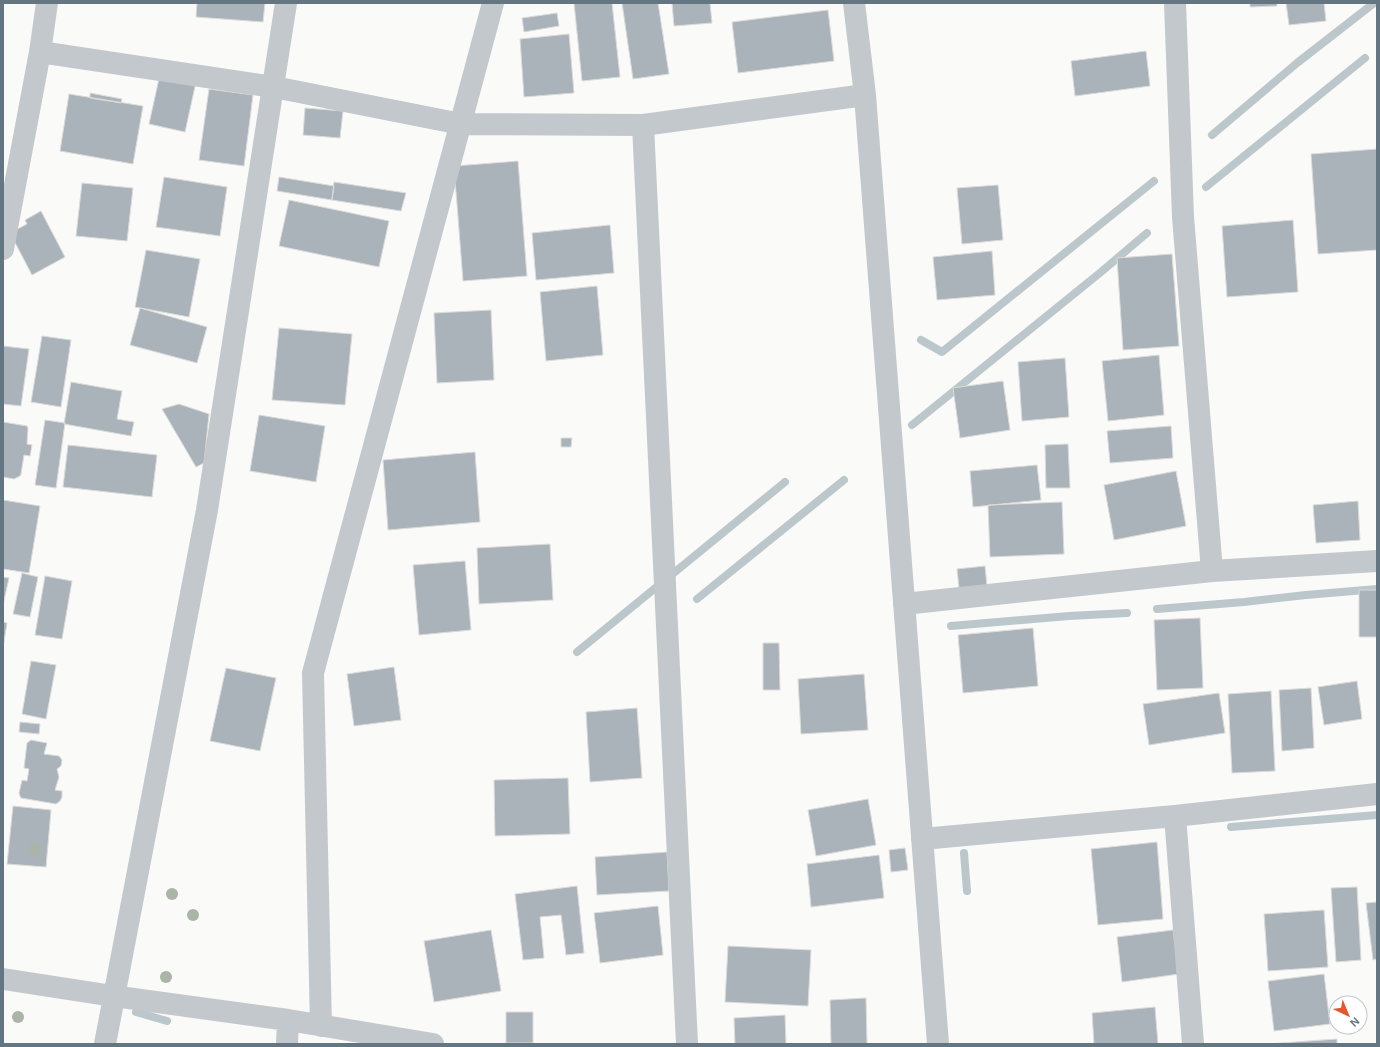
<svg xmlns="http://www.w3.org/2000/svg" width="1380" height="1047" font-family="Helvetica,sans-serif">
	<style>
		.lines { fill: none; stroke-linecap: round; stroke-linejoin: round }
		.stream { stroke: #bbc7cb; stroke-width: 8 }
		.building { fill: #aab3b9; stroke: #dcdcda }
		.minor { stroke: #c3c8cc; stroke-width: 22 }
		.tree { fill: #aab4a7 }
	</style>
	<rect width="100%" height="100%" fill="#fafaf8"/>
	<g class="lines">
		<path class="stream" d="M 1212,135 L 1297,63 L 1374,3
			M 1206,187 L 1365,58
			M 921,340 L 942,352 L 1154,181
			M 912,425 L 1101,272 L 1147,233
			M 697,599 L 844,480
			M 1157,609 L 1244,602 L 1306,595 L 1377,589
			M 951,626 L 1069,616 L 1127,613
			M 577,652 L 785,482
			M 1231,827 L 1377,815
			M 964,853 L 967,891
			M 136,1012 L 167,1021"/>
	</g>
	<path class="building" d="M 197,3 L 265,3 L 263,22 L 196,17 Z
		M 574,3 L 612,3 L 620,77 L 582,81 Z
		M 622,3 L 658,3 L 669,74 L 633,79 Z
		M 672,3 L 710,3 L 712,23 L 674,26 Z
		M 1250,3 L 1277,3 L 1277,6 L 1250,7 Z
		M 1286,3 L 1324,3 L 1326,21 L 1289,25 Z
		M 828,10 L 834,61 L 738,73 L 732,22 Z
		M 557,13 L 559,26 L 524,32 L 522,18 Z
		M 569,34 L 574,93 L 524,97 L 520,39 Z
		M 1146,51 L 1150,86 L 1075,96 L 1071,61 Z
		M 160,74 L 196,82 L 185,132 L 149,124 Z
		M 209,89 L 253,95 L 244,166 L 199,160 Z
		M 90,93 L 122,99 L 121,103 L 90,98 Z
		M 69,94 L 143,106 L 133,164 L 60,151 Z
		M 305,108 L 343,111 L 340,138 L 303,135 Z
		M 1377,149 L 1377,250 L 1318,254 L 1311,154 Z
		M 518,161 L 527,276 L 463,281 L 454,166 Z
		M 164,177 L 227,187 L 220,236 L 156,227 Z
		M 279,177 L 334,186 L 332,200 L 277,191 Z
		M 334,182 L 406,193 L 401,211 L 332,200 Z
		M 82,183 L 133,188 L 127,241 L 76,236 Z
		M 998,185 L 1003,240 L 962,244 L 957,188 Z
		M 289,200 L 389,221 L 379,267 L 279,246 Z
		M 41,211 L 65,257 L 32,275 L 10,233 L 27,224 L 25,220 Z
		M 1293,220 L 1298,292 L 1227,297 L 1222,226 Z
		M 610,225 L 614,273 L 536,280 L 532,233 Z
		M 146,250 L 200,259 L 189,317 L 135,307 Z
		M 992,251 L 995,295 L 937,300 L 933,257 Z
		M 1172,254 L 1179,346 L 1123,350 L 1117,258 Z
		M 597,286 L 603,355 L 546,361 L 540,292 Z
		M 140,308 L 207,327 L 197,363 L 130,345 Z
		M 491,310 L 494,380 L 437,383 L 434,313 Z
		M 279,328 L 352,334 L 345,405 L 272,400 Z
		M 42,336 L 71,340 L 61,407 L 31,402 Z
		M 3,346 L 29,349 L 21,406 L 3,404 Z
		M 1159,355 L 1164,415 L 1108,421 L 1102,361 Z
		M 1065,358 L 1069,417 L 1022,421 L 1018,362 Z
		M 1003,381 L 1010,430 L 960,438 L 953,388 Z
		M 71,382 L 122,391 L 117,419 L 134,422 L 131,436 L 64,424 Z
		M 179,404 L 209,414 L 204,463 L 196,467 L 162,409 Z
		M 259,415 L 325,426 L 316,482 L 250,471 Z
		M 45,420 L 65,423 L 56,488 L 35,485 Z
		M 3,422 L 27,426 L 28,428 L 27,444 L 32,445 L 30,456 L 24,455 L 21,474 L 20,476 L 14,479 L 3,477 Z
		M 1171,426 L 1173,458 L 1110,463 L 1107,431 Z
		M 561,438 L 572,438 L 571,447 L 561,447 Z
		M 1068,444 L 1070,488 L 1046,488 L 1045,445 Z
		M 68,445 L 157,455 L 152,497 L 63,487 Z
		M 475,452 L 480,522 L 388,530 L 383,460 Z
		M 1037,465 L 1041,500 L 973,507 L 970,471 Z
		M 1176,471 L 1186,526 L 1114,540 L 1104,485 Z
		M 3,500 L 40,506 L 29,573 L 3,569 Z
		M 1358,501 L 1360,540 L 1316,543 L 1313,505 Z
		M 1062,502 L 1064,554 L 990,557 L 988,505 Z
		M 550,544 L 553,600 L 479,604 L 477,548 Z
		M 465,561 L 471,630 L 419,635 L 413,565 Z
		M 985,566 L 987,586 L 959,588 L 957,569 Z
		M 22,573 L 38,577 L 30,617 L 13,614 Z
		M 45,576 L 72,581 L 62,639 L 35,635 Z
		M 3,577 L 9,578 L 3,605 Z
		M 1359,590 L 1377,590 L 1377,637 L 1359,637 Z
		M 1200,618 L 1203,688 L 1157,690 L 1154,620 Z
		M 3,622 L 7,623 L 3,648 Z
		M 1033,628 L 1038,686 L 963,693 L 958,635 Z
		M 763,643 L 779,643 L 780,690 L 763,690 Z
		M 31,661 L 56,665 L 46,719 L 22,714 Z
		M 394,667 L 401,720 L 354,726 L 347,674 Z
		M 226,668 L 276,678 L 260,751 L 210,741 Z
		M 864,674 L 868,730 L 801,734 L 798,679 Z
		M 1357,681 L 1362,719 L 1324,725 L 1318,687 Z
		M 1311,688 L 1314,748 L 1282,751 L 1279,690 Z
		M 1271,691 L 1275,771 L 1232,773 L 1228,694 Z
		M 1219,693 L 1225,733 L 1149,745 L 1143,704 Z
		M 637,708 L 642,778 L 590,782 L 586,712 Z
		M 20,722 L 40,724 L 39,734 L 19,732 Z
		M 31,740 L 47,743 L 44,754 L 59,756 L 62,760 L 61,766 L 57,769 L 59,777 L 55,790 L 62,791 L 62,797 L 60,801 L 56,804 L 21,798 L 20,796 L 19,793 L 22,780 L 27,781 L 29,769 L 24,768 L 27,743 Z
		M 568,778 L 570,834 L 495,836 L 494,780 Z
		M 868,799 L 876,845 L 816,856 L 808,810 Z
		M 13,806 L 51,810 L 46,867 L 7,864 Z
		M 1157,842 L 1163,919 L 1098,925 L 1091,849 Z
		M 905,848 L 908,870 L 891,872 L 889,850 Z
		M 667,852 L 669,891 L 597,895 L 595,857 Z
		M 879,855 L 884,898 L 811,907 L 807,864 Z
		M 577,886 L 584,953 L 566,955 L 561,915 L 540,917 L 544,958 L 523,960 L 515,894 Z
		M 1357,887 L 1361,960 L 1336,962 L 1331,888 Z
		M 1377,902 L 1377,959 L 1373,960 L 1366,903 Z
		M 658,906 L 663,955 L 600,963 L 594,913 Z
		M 1324,910 L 1328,967 L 1268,971 L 1264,914 Z
		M 491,930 L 501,991 L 434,1002 L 424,941 Z
		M 1173,930 L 1179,974 L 1122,982 L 1117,937 Z
		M 728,946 L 811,950 L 808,1006 L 725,1002 Z
		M 1324,974 L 1330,1024 L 1274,1031 L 1268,981 Z
		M 866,998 L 867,1044 L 831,1044 L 830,1000 Z
		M 1155,1007 L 1158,1044 L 1094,1044 L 1092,1013 Z
		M 506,1012 L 533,1012 L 533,1043 L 506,1043 Z
		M 785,1015 L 786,1044 L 735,1044 L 734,1018 Z
		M 1337,1039 L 1337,1044 L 1266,1044 Z"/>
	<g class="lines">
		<path class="minor" d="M 854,3 L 865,95 L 938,1044
			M 1175,3 L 1183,217 L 1212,571
			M 40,52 L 274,87 L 461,124 L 643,125 L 865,95
			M 643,125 L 687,1044
			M 3,249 L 40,52 L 47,3
			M 904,604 L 1212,571 L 1377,561
			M 1175,816 L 1193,1044
			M 922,839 L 1175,816 L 1377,794
			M 3,979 L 113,996 L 288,1020 L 433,1044
			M 321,1026 L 313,673 L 493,3
			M 105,1044 L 207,510 L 286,3
			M 287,1044 L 288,1020"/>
	</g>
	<g class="tree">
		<circle cx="35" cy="849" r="6"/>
		<circle cx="172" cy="894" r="6"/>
		<circle cx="193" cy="915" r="6"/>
		<circle cx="166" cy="977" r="6"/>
		<circle cx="18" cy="1017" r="6"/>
	</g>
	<rect width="1380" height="1047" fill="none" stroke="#657683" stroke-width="8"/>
	<g transform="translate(1348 1015) rotate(136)"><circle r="19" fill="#ffffff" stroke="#c1c8cd"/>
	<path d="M0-3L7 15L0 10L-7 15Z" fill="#e4572e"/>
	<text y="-6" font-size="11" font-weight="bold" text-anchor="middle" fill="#657683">N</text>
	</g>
</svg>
